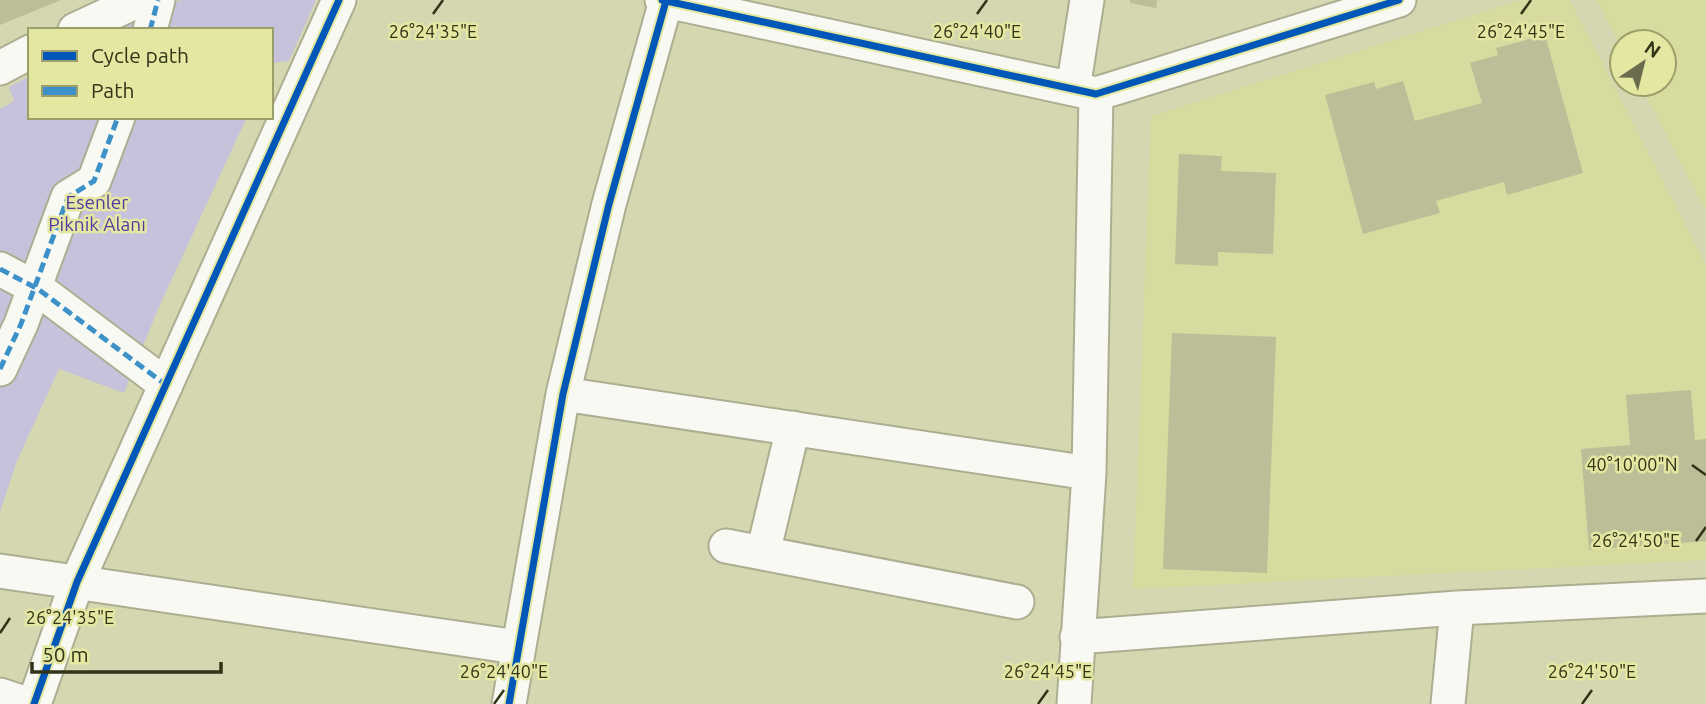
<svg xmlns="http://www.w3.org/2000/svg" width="1706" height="704" font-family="Ubuntu,sans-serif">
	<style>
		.built { fill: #d8db9f }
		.green { fill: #c7c2db }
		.building { fill: #bcbe98 }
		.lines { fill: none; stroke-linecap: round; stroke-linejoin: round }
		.minor-casing { stroke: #adae91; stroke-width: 37 }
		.minor { stroke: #f9f9f3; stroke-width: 33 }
		.quiet { stroke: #3c91c9; stroke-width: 5; stroke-dasharray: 10 5; stroke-linecap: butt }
		.cycleway-casing { stroke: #e4e7a1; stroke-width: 11 }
		.cycleway { stroke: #0057b8; stroke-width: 7 }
		.ticks { fill: none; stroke: #323317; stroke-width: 2.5 }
		.labels { text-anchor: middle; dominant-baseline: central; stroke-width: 5; stroke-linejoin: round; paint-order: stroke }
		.park-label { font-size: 19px; fill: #5439a0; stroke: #e4e7a1 }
		.ticks-label { font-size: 18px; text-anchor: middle; fill: #323317; stroke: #e4e7a1; stroke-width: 5; stroke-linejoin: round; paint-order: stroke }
	</style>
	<rect width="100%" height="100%" fill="#d5d7b1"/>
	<path class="built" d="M 1521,0 L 1570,0 L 1706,265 L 1706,560 L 1133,589 L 1151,116 Z
		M 1597,0 L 1706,0 L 1706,212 L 1640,84 L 1664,84 L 1664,42 L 1622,42 L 1622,49 Z"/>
	<path class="green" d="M 181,0 L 316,0 L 289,61 L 273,63 L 271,66 L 271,30 L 118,30 Z
		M 30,76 L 30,117 L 247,117 L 158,309 L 124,393 L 59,369 L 17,461 L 0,512 L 0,109 L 14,101 L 9,87 Z"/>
	<path class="building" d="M 0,0 L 61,0 L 0,25 Z
		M 1130,0 L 1157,0 L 1156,8 L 1130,3 Z
		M 1545,35 L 1583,173 L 1507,195 L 1504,182 L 1436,201 L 1440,213 L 1363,234 L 1325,95 L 1374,82 L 1376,89 L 1403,81 L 1415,121 L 1482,103 L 1470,63 L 1498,55 L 1496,48 Z
		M 1179,154 L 1222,156 L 1221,171 L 1276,173 L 1273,254 L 1218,252 L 1218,266 L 1175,264 Z
		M 1172,333 L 1276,337 L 1267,573 L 1163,569 Z
		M 1691,390 L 1695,440 L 1706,439 L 1706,541 L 1589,550 L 1581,449 L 1630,445 L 1626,395 Z"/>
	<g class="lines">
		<g class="minor-casing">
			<path id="minor" d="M 662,0 L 1096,94 L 1399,0
				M 75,30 L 139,0
				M 150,30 L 158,0
				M 0,68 L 30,52
				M 1073,89 L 1087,0
				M 0,269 L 38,289 L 166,385
				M 0,369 L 21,324 L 68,197 L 94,181 L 118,117
				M 563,394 L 1089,473
				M 726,546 L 1017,602
				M 763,553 L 793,428
				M 0,571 L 517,647
				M 1077,637 L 1457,608 L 1706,596
				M 0,695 L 27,704
				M 34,704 L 77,582 L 339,0
				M 509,704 L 563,394 L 609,204 L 666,1
				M 1074,704 L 1089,473 L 1096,94
				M 1448,704 L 1457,608"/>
		</g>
		<use href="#minor" class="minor"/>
		<path class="quiet" d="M 150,30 L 158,0
			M 0,269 L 38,289 L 166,385
			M 0,369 L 21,324 L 68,197 L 94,181 L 118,117"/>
		<g class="cycleway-casing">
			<path id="cycleway" d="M 662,0 L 1096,94 L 1399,0
				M 34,704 L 77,582 L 339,0
				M 509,704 L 563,394 L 609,204 L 666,1"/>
		</g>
		<use href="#cycleway" class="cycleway"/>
	</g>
	<path class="ticks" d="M 433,14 L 443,0M 977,14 L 987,0M 1521,14 L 1531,0M 1692,465 L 1706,475M 1696,541 L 1706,527M 0,633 L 10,618M 494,704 L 504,690M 1038,704 L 1048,690M 1582,704 L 1592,690"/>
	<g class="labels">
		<g class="park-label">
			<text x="97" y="202">Esenler<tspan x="97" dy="22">Piknik Alanı</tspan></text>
		</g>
	</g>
	<g class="ticks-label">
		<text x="433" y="38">26°24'35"E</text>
		<text x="977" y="38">26°24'40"E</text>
		<text x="1521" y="38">26°24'45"E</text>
		<text x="1632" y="471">40°10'00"N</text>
		<text x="1636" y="547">26°24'50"E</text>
		<text x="70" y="624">26°24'35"E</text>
		<text x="504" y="678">26°24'40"E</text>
		<text x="1048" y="678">26°24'45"E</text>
		<text x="1592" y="678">26°24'50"E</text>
	</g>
	<rect x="28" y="28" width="245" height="91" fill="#e4e7a1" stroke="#9d9f6a" stroke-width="2"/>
	<rect x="42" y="51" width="35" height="10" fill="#0057b8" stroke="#9d9f6a" stroke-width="2"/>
	<text x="91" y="63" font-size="21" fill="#323317">Cycle path</text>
	<rect x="42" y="86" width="35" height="10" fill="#3c91c9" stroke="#9d9f6a" stroke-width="2"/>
	<text x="91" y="98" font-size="21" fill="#323317">Path</text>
	<g transform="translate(1643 63) rotate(35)"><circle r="33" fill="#e4e7a1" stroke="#9d9f6a" stroke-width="2"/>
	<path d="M0-5L12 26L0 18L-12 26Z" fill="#6b6c4d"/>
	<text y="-10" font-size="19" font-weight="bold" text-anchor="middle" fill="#323317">N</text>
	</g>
	<path d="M32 662v10h189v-10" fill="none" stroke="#323317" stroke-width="3.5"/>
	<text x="42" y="662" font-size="21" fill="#323317" stroke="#e4e7a1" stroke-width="5" paint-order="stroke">50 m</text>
</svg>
